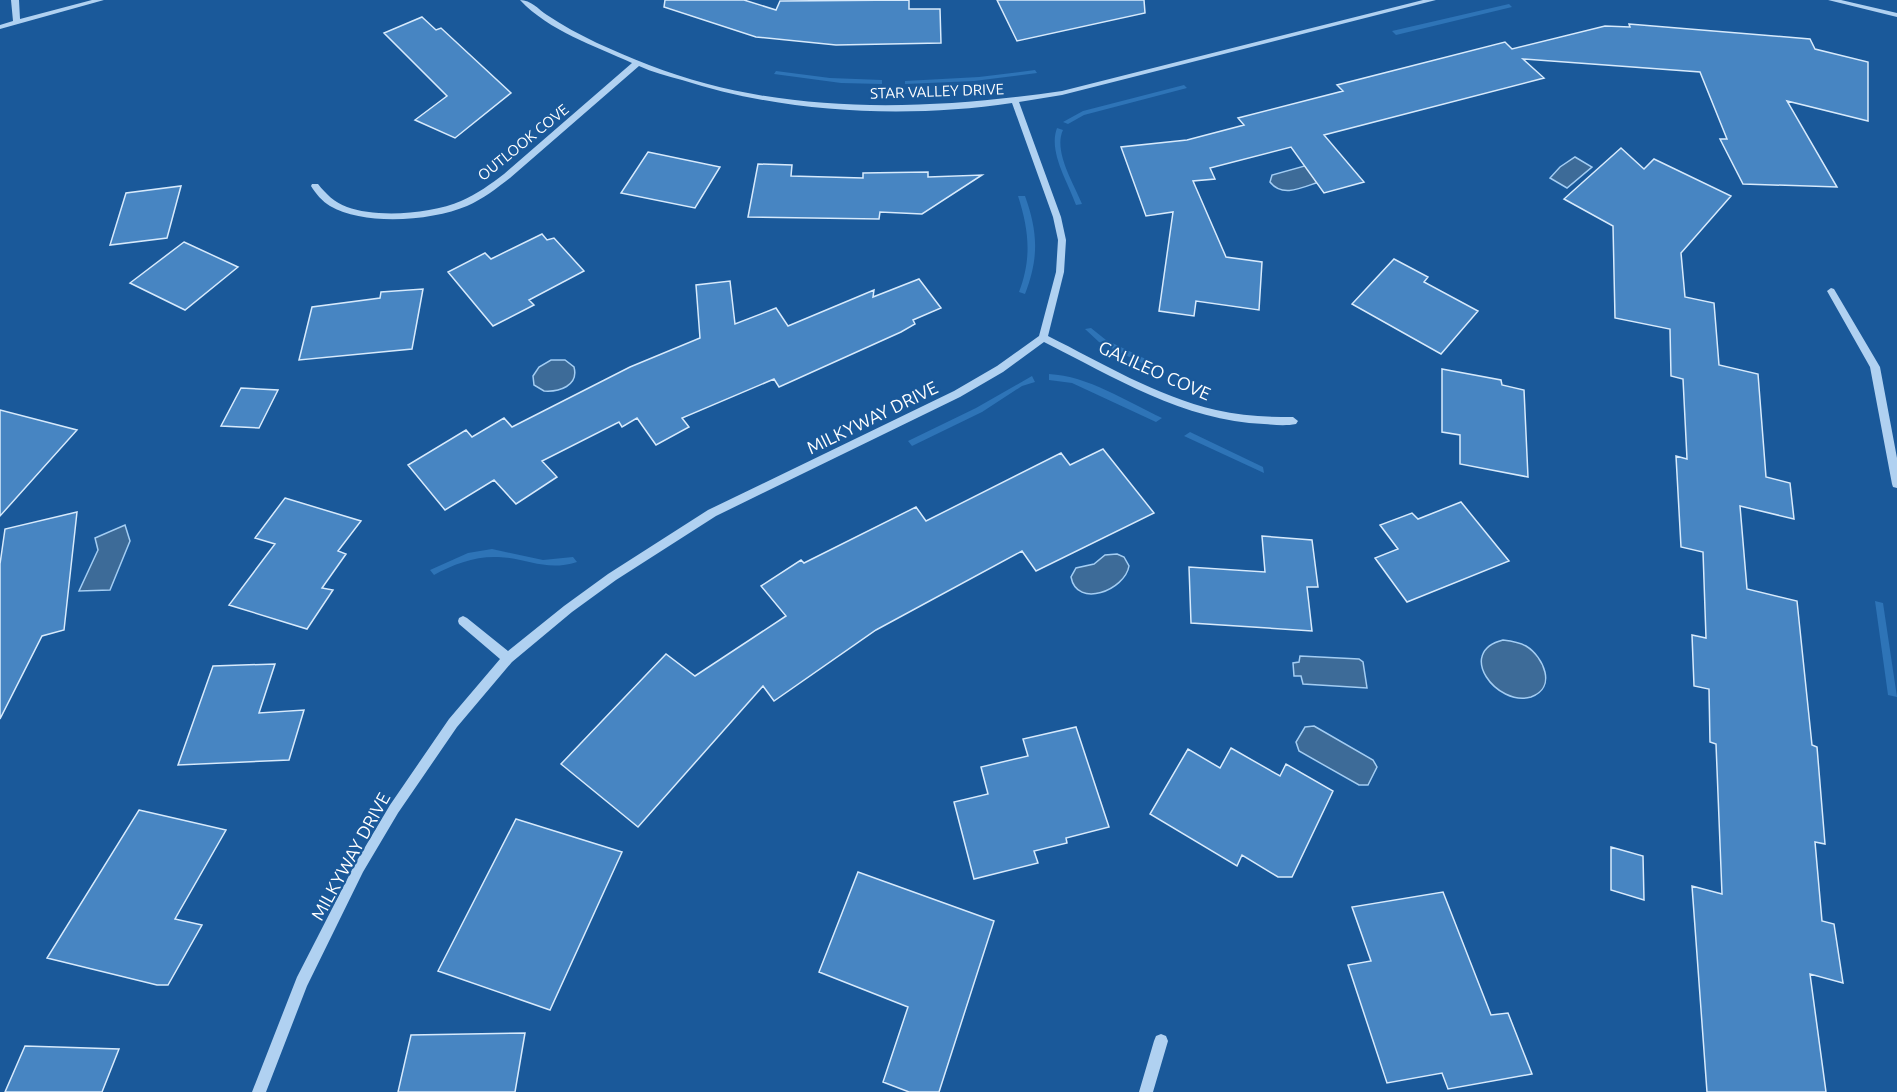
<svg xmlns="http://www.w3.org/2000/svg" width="1897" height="1092" font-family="Ubuntu,sans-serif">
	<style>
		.green { fill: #2e74b7 }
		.water { fill: #3d6b98; stroke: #a3cdf3; stroke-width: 1.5 }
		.building { fill: #4785c2; stroke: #d7eafc; stroke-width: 1.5 }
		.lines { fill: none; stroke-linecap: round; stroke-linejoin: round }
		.minor { fill: #b0d1f1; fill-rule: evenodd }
		.labels { text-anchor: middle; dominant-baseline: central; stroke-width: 4.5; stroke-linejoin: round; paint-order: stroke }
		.far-street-label { font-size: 15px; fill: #fff; stroke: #1a599a }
		.street-label { font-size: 18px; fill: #fff; stroke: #1a599a }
	</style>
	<rect width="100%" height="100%" fill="#1a599a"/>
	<path class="green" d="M 1509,4 L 1512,7 L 1396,35 L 1392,31 Z
		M 1035,70 L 1037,73 L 974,81 L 905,84 L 905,81 L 979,77 Z
		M 776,71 L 830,78 L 882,80 L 882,84 L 841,83 L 774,74 Z
		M 1184,85 L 1187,88 L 1084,115 L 1068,124 L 1063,122 L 1083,111 Z
		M 1057,128 L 1063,130 C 1053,151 1074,184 1082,204 L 1076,205 C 1068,182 1048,152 1057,128 Z
		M 1018,196 L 1025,196 C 1038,232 1039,258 1025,294 L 1019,292 C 1032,258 1029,230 1018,196 Z
		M 1091,328 L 1106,340 L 1154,363 L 1154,369 L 1099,342 L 1085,329 Z
		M 1049,374 C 1088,376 1126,401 1162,418 L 1156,422 L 1072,383 L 1049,380 Z
		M 1032,376 L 1035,382 L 1022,386 L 982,412 L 912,446 L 908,441 L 976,408 Z
		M 1190,432 L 1263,467 L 1264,473 L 1184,436 Z
		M 492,549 L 543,560 L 573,557 L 577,562 C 545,572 528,558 498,557 C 476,556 453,564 434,575 L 430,570 L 468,553 Z
		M 1875,601 L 1883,603 L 1897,697 L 1888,695 Z"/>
	<path class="water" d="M 1575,157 L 1592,167 L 1567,188 L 1550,178 L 1560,167 Z
		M 1308,165 L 1322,181 C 1305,186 1283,199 1270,182 L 1272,175 Z
		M 551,360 L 565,360 L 574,367 C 579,386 559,392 544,391 L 534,385 L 533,376 L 539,367 Z
		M 125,525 L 130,541 L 110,590 L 79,591 L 98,550 L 95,538 Z
		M 1117,554 L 1124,557 L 1129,566 C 1125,590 1077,609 1071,577 L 1076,568 L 1094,564 L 1105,555 Z
		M 1503,640 C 1511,641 1519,642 1526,646 C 1544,657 1557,688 1531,697 C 1497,707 1455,652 1503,640 Z
		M 1300,656 L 1359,659 L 1363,662 L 1367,688 L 1303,684 L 1301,676 L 1294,676 L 1293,663 L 1299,662 Z
		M 1314,726 L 1373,760 L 1377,767 L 1368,785 L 1359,785 L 1299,751 L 1296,742 L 1305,727 Z"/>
	<path class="building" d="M 665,0 L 744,0 L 776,10 L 780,1 L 909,0 L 909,9 L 940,9 L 941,43 L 836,45 L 756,37 L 664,7 Z
		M 997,0 L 1144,0 L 1145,13 L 1017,41 Z
		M 422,17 L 436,30 L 441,28 L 511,93 L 455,138 L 415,120 L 447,96 L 384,33 Z
		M 1629,24 L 1810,39 L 1815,49 L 1868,62 L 1868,121 L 1787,101 L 1837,187 L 1743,184 L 1720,139 L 1727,139 L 1700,72 L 1523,59 L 1544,78 L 1324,135 L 1364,182 L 1324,193 L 1291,147 L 1210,168 L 1215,179 L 1193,181 L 1226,257 L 1262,262 L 1259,310 L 1196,301 L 1194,316 L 1159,311 L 1173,212 L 1146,216 L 1121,147 L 1187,140 L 1244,125 L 1238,118 L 1343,91 L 1337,85 L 1505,42 L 1512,49 L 1605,26 L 1630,27 Z
		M 1621,148 L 1644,169 L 1654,159 L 1731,196 L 1681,253 L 1685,297 L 1714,303 L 1719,365 L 1758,374 L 1766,477 L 1790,483 L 1794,519 L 1740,506 L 1747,589 L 1797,601 L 1812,745 L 1817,747 L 1825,844 L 1815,842 L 1822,921 L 1834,924 L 1843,983 L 1810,974 L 1826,1092 L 1707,1092 L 1692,886 L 1722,894 L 1716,744 L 1710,742 L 1709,689 L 1694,686 L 1692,635 L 1706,638 L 1703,552 L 1681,547 L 1676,456 L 1687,459 L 1683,379 L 1671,376 L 1670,329 L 1615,318 L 1613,226 L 1564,199 Z
		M 648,152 L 720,167 L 695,208 L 621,193 Z
		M 758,164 L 792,165 L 791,176 L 863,178 L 863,173 L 928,172 L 928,177 L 982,175 L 922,214 L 880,212 L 879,219 L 748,217 Z
		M 181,186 L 167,238 L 110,245 L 126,193 Z
		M 542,234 L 547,240 L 554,238 L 584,271 L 529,300 L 534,305 L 493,326 L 448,272 L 485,253 L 491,259 Z
		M 184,242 L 238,267 L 185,310 L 130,283 Z
		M 1394,259 L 1428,277 L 1424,282 L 1478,311 L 1441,354 L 1352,304 Z
		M 919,279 L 941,308 L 913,320 L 915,324 L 901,332 L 779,387 L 774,379 L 682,418 L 689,427 L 656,445 L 637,418 L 622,427 L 619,422 L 542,461 L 557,477 L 516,504 L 494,480 L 445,510 L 408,465 L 466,430 L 472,437 L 504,418 L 512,427 L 630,367 L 700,338 L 696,285 L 730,281 L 735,324 L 776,308 L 788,326 L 874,290 L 873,297 Z
		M 423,289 L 412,349 L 299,360 L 312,307 L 380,298 L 381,292 Z
		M 1442,369 L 1501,380 L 1502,385 L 1524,390 L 1528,477 L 1460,464 L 1460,435 L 1442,432 Z
		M 241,388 L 278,390 L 259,428 L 221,426 Z
		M 0,410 L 77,430 L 0,516 Z
		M 1103,449 L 1154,513 L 1036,571 L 1022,551 L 876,630 L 774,701 L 763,686 L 638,827 L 561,764 L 666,654 L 695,676 L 786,616 L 761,586 L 801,560 L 804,563 L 916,507 L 926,521 L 1061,453 L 1070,465 Z
		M 285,498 L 361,521 L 338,551 L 346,554 L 322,588 L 333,590 L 307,629 L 229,605 L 275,544 L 255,538 Z
		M 1461,502 L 1509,561 L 1407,602 L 1375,558 L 1398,549 L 1380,525 L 1412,513 L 1418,519 Z
		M 77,512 L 64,630 L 42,636 L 0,719 L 0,564 L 5,529 Z
		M 1262,536 L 1312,540 L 1318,587 L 1307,587 L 1312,631 L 1191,623 L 1189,567 L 1265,572 Z
		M 275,664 L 259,713 L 304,710 L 289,760 L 178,765 L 213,666 Z
		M 1076,727 L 1109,827 L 1066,838 L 1067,843 L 1034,851 L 1038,863 L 974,879 L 954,802 L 988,794 L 981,767 L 1028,756 L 1023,739 Z
		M 1231,748 L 1280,776 L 1286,764 L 1333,791 L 1292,877 L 1278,877 L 1242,855 L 1237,866 L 1150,814 L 1188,749 L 1220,768 Z
		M 139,810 L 226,830 L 175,919 L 202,925 L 168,985 L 157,985 L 47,958 Z
		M 516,819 L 622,852 L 550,1010 L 438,971 Z
		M 1611,847 L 1643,856 L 1644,900 L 1611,890 Z
		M 858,872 L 994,921 L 939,1092 L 909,1092 L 883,1082 L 908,1007 L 819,972 Z
		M 1443,892 L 1491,1015 L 1508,1013 L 1532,1074 L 1448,1089 L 1442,1073 L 1387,1083 L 1348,965 L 1371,961 L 1352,907 Z
		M 525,1033 L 515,1092 L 398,1092 L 411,1035 Z
		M 25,1046 L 119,1049 L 102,1092 L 5,1092 Z"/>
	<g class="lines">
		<path class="minor" d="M 11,0 L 19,0 L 20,19 L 92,0 L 104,0 L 0,29 L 0,25 L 13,21 Z
			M 520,0 C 531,0 538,9 547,15 C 578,36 614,51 649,65 C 780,116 925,111 1062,91 L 1423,0 L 1436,0 L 1062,95 L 1019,102 L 1061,217 L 1066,240 L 1064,272 L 1048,336 C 1102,363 1156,396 1216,410 C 1241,416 1267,417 1293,417 L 1298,421 L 1296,424 C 1286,426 1275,425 1264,424 C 1184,421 1114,377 1044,342 L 1003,372 L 960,397 L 716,516 L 616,580 L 572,612 L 512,662 L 457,727 L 398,813 L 363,872 L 307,986 L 266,1092 L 252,1092 L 297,977 L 355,864 L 390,805 L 449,719 L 500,659 L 459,624 L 458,621 L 459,618 L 463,616 L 467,618 L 508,651 L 564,606 L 608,574 L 708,510 L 954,391 L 997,366 L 1039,336 L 1056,272 L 1058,240 L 1053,217 L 1012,103 C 905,119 784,113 682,80 C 667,76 652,72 639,66 L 510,178 C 497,188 483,199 467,206 C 432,221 364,226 330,206 C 322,201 316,194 311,186 L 312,184 L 318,184 C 326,194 334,202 347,207 C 376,218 432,214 461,201 C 477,194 491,184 504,174 L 632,63 C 595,46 549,31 520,0 Z
			M 1828,0 L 1841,0 L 1897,13 L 1897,17 Z
			M 1831,288 L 1834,289 L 1880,367 L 1897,458 L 1897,488 L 1893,487 L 1892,484 L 1870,367 L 1827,291 Z
			M 1161,1034 L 1166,1036 L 1168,1041 L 1153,1092 L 1139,1092 L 1154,1041 L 1156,1036 Z"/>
	</g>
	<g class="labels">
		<g class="far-street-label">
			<text transform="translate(937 91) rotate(-2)">STAR VALLEY DRIVE</text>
			<text transform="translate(523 142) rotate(-39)">OUTLOOK COVE</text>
		</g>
		<g class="street-label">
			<text transform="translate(1155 370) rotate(24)">GALILEO COVE</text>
			<text transform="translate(872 417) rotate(-26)">MILKYWAY DRIVE</text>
			<text transform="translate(350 856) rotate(-61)">MILKYWAY DRIVE</text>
		</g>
	</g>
</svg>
